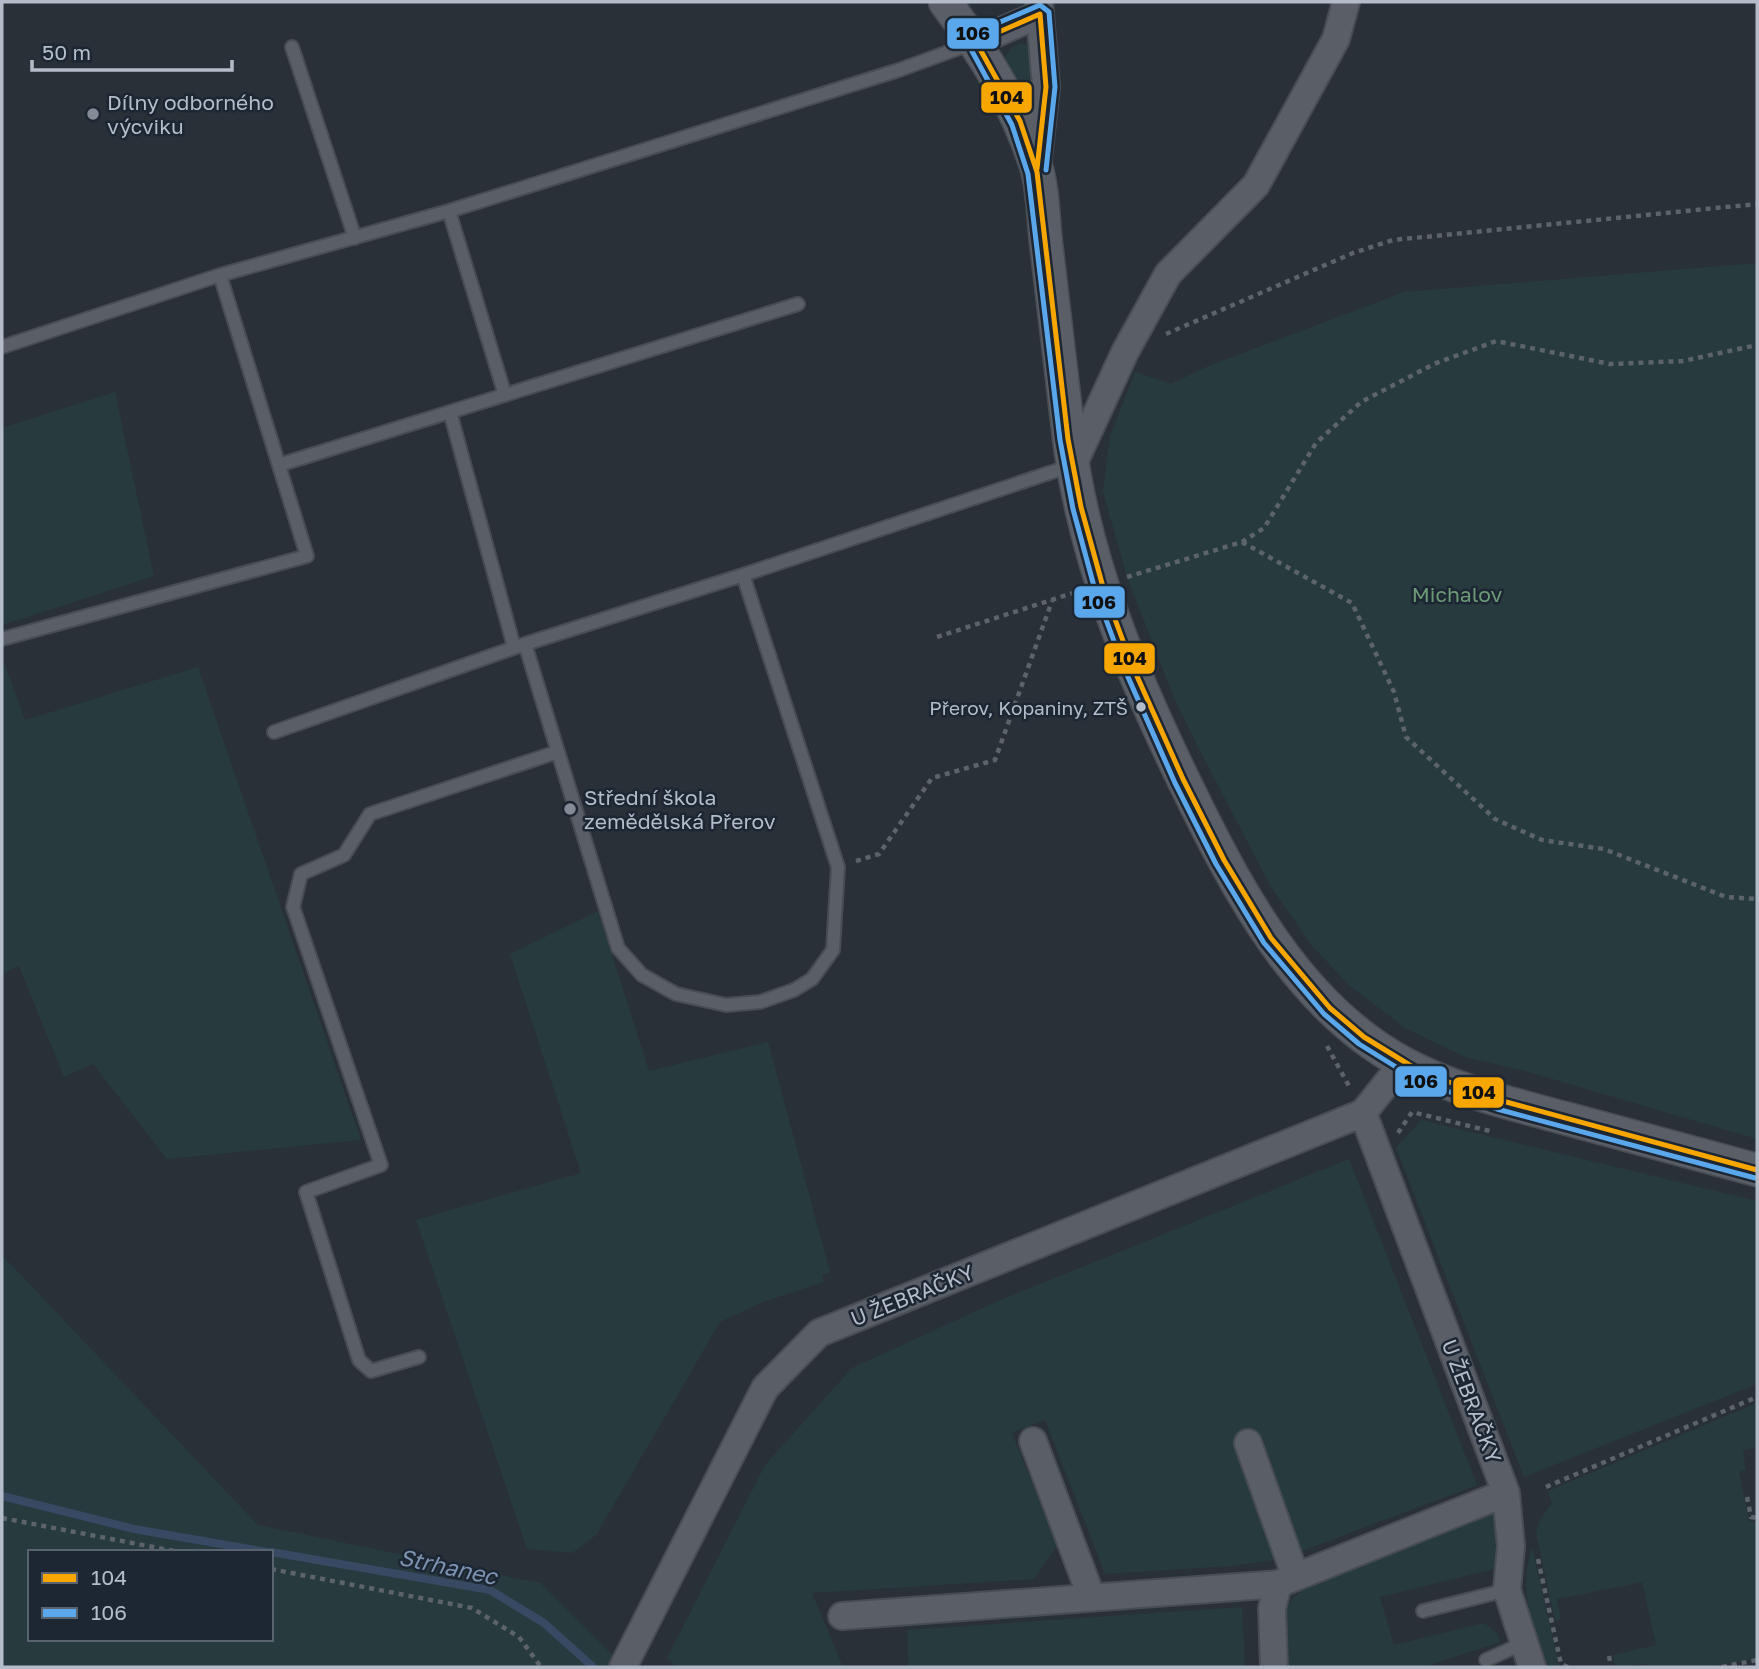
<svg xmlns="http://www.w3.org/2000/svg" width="1759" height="1669" font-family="'Golos Text',sans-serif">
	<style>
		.green { fill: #273a3e; fill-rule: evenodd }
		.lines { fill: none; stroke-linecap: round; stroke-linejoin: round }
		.stream { stroke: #384963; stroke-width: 8 }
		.service-casing { stroke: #484c53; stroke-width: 16 }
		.minor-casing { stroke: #484c53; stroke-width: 30 }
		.tertiary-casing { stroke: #484c53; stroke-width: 35 }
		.path { stroke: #5d636a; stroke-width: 4.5; stroke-dasharray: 5 5; stroke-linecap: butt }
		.service { stroke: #5a5e66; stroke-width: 12 }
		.minor { stroke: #5a5e66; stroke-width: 26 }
		.tertiary { stroke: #5a5e66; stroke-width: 32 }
		.bus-1-casing { stroke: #1d2633; stroke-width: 10 }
		.bus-2-casing { stroke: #1d2633; stroke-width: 10 }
		.bus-1 { stroke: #f7a600; stroke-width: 5 }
		.bus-2 { stroke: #5aa8eb; stroke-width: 5 }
		.poi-dot { fill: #848b96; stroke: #1d2633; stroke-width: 2.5 }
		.bus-dot { fill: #b4bcc9; stroke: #1d2633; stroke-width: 2.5 }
		.labels { text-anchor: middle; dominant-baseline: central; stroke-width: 5; stroke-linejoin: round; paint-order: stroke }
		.bus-label { font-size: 19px; fill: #b4bcc9; stroke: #1d2633; text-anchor: end }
		.poi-label { font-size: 21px; fill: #b4bcc9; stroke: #1d2633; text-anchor: start }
		.park-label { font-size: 21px; fill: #6b9a76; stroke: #1d2633 }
		.street-label { font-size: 21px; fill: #b4bcc9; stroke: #1d2633 }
		.water-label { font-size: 23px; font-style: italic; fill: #7c92b1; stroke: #1d2633 }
		.line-badge { stroke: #1d2633; stroke-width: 2.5 }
		.pale-badge-label { font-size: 19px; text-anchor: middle; font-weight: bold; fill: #111 }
	</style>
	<rect width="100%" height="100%" fill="#2a3038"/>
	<path class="green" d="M 1019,44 L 1027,45 L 1031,50 L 1029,88 L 1022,91 L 1004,59 L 1011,48 Z
		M 1757,263 L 1757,1139 L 1525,1071 L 1465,1057 L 1405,1028 L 1350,986 L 1313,947 L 1271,887 L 1198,747 L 1174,698 L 1127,577 L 1103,492 L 1110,436 L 1135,372 L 1171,384 L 1206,367 L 1404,292 Z
		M 115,392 L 154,576 L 2,625 L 2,428 Z
		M 2,656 L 25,720 L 198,667 L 361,1140 L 167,1159 L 93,1064 L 64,1077 L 19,966 L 2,974 Z
		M 598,911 L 649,1071 L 768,1042 L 830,1272 L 822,1275 L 824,1282 L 763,1302 L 720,1322 L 596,1535 L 572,1553 L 527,1549 L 416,1220 L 581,1173 L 510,954 Z
		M 1421,1120 L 1757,1201 L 1757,1384 L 1524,1477 L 1396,1148 Z
		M 1349,1159 L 1477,1485 L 1302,1551 L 1254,1433 L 1281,1559 L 1231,1566 L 1105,1574 L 1045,1420 L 1012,1433 L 1057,1546 L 1034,1579 L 812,1593 L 843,1667 L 676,1667 L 667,1658 L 765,1465 L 852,1368 L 998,1301 Z
		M 2,1255 L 258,1525 L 540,1583 L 614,1657 L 608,1667 L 2,1667 ZM 30,1552 L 271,1552 L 271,1639 L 30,1639 Z
		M 1757,1403 L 1757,1447 L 1743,1450 L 1746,1470 L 1739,1472 L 1749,1521 L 1757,1523 L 1757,1658 L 1709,1667 L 1648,1667 L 1647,1664 L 1616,1667 L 1613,1655 L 1656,1645 L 1642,1582 L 1557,1599 L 1561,1619 L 1555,1621 L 1536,1532 L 1540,1520 L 1552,1503 L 1548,1491 Z
		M 1494,1510 L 1502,1567 L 1380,1597 L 1394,1645 L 1484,1623 L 1497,1633 L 1500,1642 L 1424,1667 L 1283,1667 L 1284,1608 L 1304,1587 Z
		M 1532,1547 L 1558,1662 L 1562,1667 L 1546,1667 C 1532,1628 1518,1588 1532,1547 Z
		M 1242,1607 L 1245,1667 L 909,1667 L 907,1630 Z"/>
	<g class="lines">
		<path class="stream" d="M 2,1496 L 134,1529 L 267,1552
			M 271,1552 L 490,1590 L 544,1623 L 593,1667"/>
		<g class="service-casing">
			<path id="service" d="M 292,47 L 355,238
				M 449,211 L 505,395
				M 2,347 L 220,275 L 449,211 L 899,70 L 973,43
				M 450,412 L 514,647
				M 279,465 L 798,304
				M 2,639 L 307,556 L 220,275
				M 525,644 L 618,948 L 642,975 L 676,994 L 726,1005 L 760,1002 L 794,990 L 812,979 L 833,950 L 838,867 L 743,575
				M 274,732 L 525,644 L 743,575 L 1073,465
				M 419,1357 L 371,1371 L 359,1360 L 306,1192 L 381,1165 L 293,907 L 301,874 L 344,855 L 370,814 L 557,752
				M 1423,1611 L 1507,1590
				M 1486,1660 L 1524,1643"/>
		</g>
		<g class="minor-casing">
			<path id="minor" d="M 976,42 L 1040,14
				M 1037,167 L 1046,87 L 1039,2
				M 1073,465 L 1125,352 L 1168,274 L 1256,185 L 1336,39 L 1346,2
				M 1403,1063 L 1363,1113 L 1506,1493 L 1511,1546 L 1507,1590 L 1532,1667
				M 1033,1441 L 1091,1596
				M 1248,1443 L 1295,1575
				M 842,1616 L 1278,1584
				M 623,1667 L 765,1388 L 819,1333 L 1363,1113
				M 1274,1667 L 1272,1608 L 1278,1584 L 1506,1493"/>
		</g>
		<g class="tertiary-casing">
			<path id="tertiary" d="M 945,2 C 984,53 1016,104 1036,166 C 1044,192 1043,224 1047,251 C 1054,313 1061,375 1069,438 C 1084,560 1132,675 1186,785 C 1237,890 1298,1007 1405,1064 C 1456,1091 1513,1104 1568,1119 C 1631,1136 1694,1153 1757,1170"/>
		</g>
		<path class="path" d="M 1166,334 L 1353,253 L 1393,240 L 1757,204
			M 1242,542 L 1352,603 L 1394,692 L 1406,737 L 1495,819 L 1542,840 L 1604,849 L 1726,897 L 1757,899
			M 1127,577 L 1242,542 L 1264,528 L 1316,443 L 1361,402 L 1434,364 L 1496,341 L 1610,364 L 1683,361 L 1757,345
			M 937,637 L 1076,592
			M 856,861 L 879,854 L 932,778 L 995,760 L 1052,601
			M 1327,1046 L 1350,1088
			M 1398,1133 L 1412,1112 L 1494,1132
			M 1546,1487 L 1757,1397
			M 1747,1497 L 1751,1517 L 1757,1518
			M 2,1518 L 179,1552
			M 1538,1559 L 1561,1664 L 1568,1667
			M 271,1569 L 472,1608 L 519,1637 L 541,1667
			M 1609,1656 L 1611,1667
			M 1722,1667 L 1757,1660"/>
		<use href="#service" class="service"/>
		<use href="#minor" class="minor"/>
		<use href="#tertiary" class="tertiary"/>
		<g class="bus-1-casing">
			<path id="bus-1" d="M 1037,169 L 1046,87 L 1040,14 L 976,42 L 1020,121 L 1037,172 L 1068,439 L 1081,507 L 1103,587 L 1132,665 L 1183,779 L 1224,860 L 1271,938 L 1330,1008 L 1364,1037 L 1421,1072 L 1499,1100 L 1757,1170"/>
		</g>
		<g class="bus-2-casing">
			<path id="bus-2" d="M 1046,170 L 1055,87 L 1049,12 L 1040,5 L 972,34 L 967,42 L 1012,125 L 1028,174 L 1060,440 L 1073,509 L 1095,590 L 1124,668 L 1175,783 L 1216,864 L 1264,943 L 1324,1014 L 1359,1044 L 1417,1080 L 1497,1109 L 1755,1178"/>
		</g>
		<use href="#bus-1" class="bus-1"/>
		<use href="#bus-2" class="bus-2"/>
	</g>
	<g class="poi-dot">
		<circle cx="93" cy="114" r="7"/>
		<circle cx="570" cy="809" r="7"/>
	</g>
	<circle class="bus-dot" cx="1141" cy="707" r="6"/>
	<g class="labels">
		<g class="bus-label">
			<text x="1128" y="707">Přerov, Kopaniny, ZTŠ</text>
		</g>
		<g class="poi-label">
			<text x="107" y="102">Dílny odborného<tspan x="107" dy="24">výcviku</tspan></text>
			<text x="584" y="797">Střední škola<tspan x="584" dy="24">zemědělská Přerov</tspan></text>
		</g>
		<g class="park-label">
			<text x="1457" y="594">Michalov</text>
		</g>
		<g class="street-label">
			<text transform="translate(912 1295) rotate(-22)">U ŽEBRAČKY</text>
			<text transform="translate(1472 1401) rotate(69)">U ŽEBRAČKY</text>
		</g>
		<g class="water-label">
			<text transform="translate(448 1566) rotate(12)">Strhanec</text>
		</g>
	</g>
	<g class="line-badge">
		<rect x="946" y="17" width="54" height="33" rx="7" fill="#5aa8eb"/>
		<rect x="980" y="81" width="53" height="33" rx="7" fill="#f7a600"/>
		<rect x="1073" y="585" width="53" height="34" rx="7" fill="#5aa8eb"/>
		<rect x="1103" y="642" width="53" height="33" rx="7" fill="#f7a600"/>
		<rect x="1394" y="1065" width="54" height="33" rx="7" fill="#5aa8eb"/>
		<rect x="1452" y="1076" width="53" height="33" rx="7" fill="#f7a600"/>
	</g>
	<g class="pale-badge-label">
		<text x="973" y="40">106</text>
		<text x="1007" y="104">104</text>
		<text x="1099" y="609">106</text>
		<text x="1130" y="665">104</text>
		<text x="1421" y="1088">106</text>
		<text x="1479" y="1099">104</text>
	</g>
	<rect width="1759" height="1669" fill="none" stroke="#b4bcc9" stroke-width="7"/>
	<rect x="28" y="1550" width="245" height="91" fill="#1d2633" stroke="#59626f" stroke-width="2"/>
	<rect x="42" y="1573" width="35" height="10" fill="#f7a600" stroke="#59626f" stroke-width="2"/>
	<text x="91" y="1585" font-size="21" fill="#b4bcc9">104</text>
	<rect x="42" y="1608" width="35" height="10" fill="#5aa8eb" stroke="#59626f" stroke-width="2"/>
	<text x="91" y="1620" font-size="21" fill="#b4bcc9">106</text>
	<path d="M32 60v10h200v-10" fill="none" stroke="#b4bcc9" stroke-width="3.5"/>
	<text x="42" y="60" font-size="21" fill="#b4bcc9" stroke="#1d2633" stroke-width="5" paint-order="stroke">50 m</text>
</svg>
